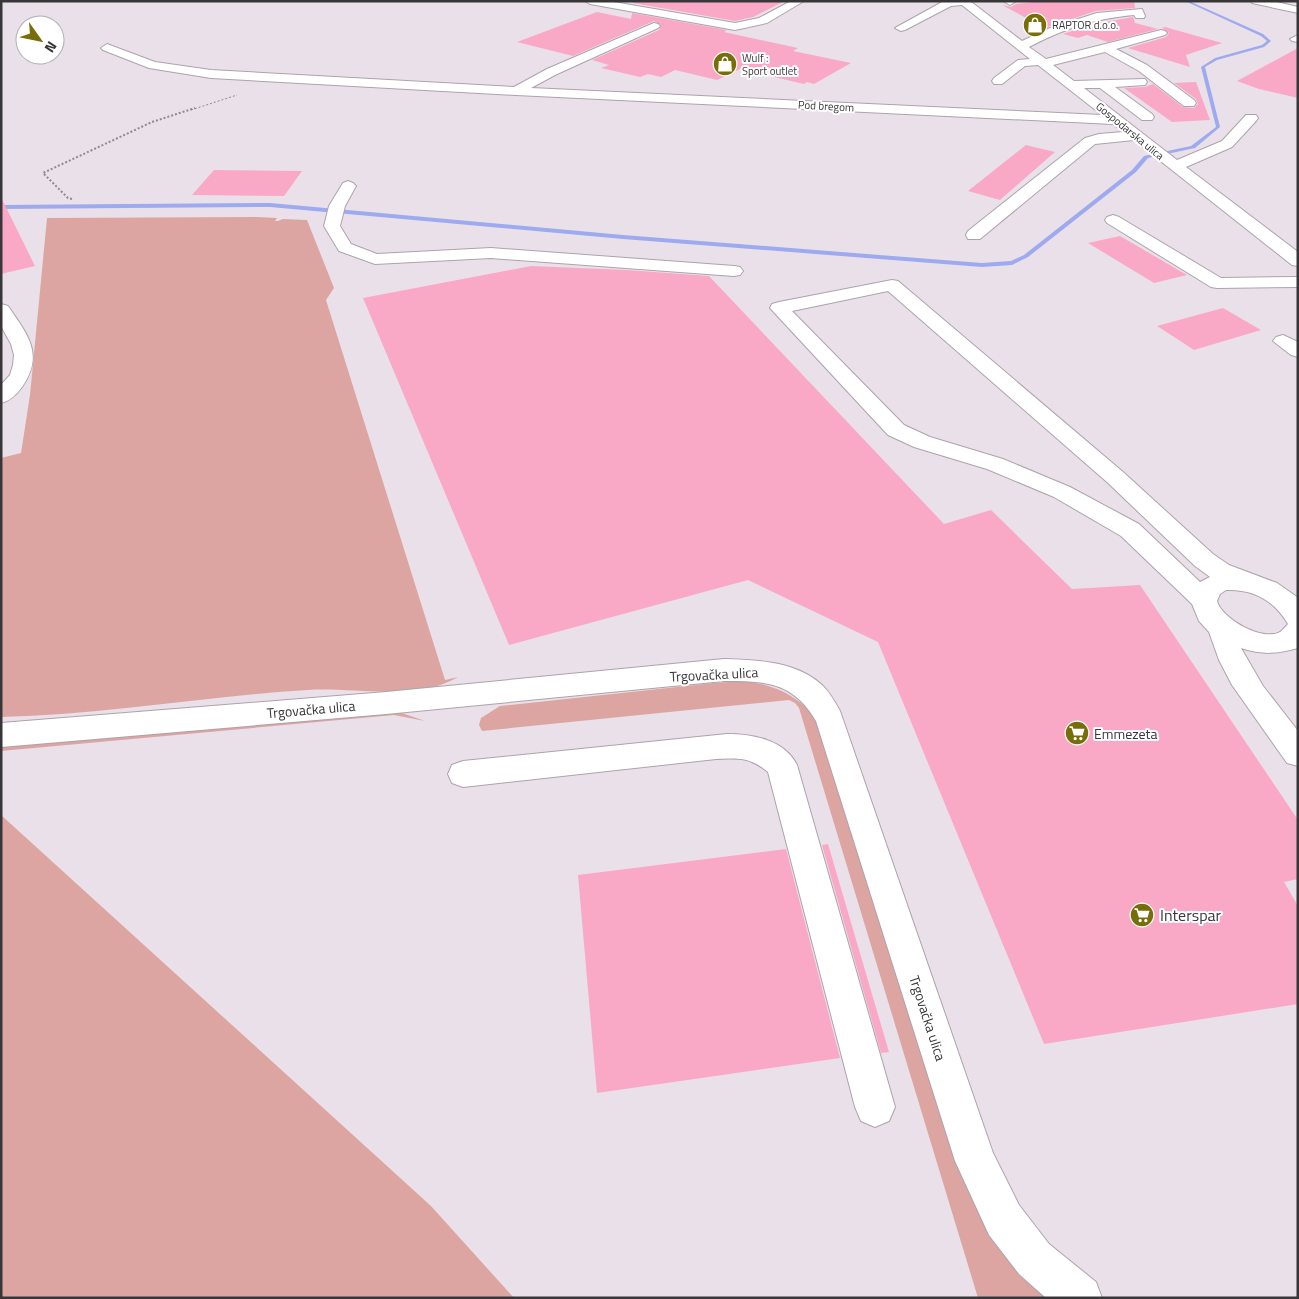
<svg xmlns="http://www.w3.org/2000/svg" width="1299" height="1299" font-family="'Titillium Web',sans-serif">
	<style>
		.green { fill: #dda5a2 }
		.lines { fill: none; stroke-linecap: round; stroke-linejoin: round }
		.stream { fill: #9eaaef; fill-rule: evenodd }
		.building { fill: #f9a9c6 }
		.minor-casing { stroke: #aca3ab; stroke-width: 2 }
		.path-far1 { stroke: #8e888e; stroke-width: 1; stroke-dasharray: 2 2; stroke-linecap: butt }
		.path { stroke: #8e888e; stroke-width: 2; stroke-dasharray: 2 2; stroke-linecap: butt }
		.minor { fill: #fff; fill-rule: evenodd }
		.labels { text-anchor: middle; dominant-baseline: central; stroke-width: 4; stroke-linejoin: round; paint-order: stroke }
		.far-poi-label { font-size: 11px; fill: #393639; stroke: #fff; text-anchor: start }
		.far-street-label { font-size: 11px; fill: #393639; stroke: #fff }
		.street-label { font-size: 14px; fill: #393639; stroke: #fff }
		.poi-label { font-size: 14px; fill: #393639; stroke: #fff; text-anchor: start }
		.near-poi-label { font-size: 16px; fill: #393639; stroke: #fff; text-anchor: start }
	</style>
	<rect width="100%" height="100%" fill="#eae0e9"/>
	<path class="green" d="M 257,217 L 277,218 L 275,221 L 278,221 L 283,219 L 307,220 L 334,288 L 326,300 L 445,680 L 458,677 C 417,702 354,687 308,690 C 206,696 104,715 1,717 L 1,458 L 21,453 L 30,395 L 47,218 Z
		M 746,681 C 777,686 794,694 816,717 L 1009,1259 L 1046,1298 L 978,1298 L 799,708 L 795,703 L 789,700 L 482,731 L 479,725 L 481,718 L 500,706 L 714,683 Z
		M 399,712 L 425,721 L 394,715 L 1,751 L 1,747 L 256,722 Z
		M 1,815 L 431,1206 L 514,1298 L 1,1298 Z"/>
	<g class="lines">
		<path class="stream" d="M 1185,1 L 1189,1 L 1263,34 L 1271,41 L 1264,47 L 1217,60 L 1205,67 L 1220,127 L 1195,148 L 1148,158 L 1136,172 L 1028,257 L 1012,265 L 982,267 L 623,239 L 270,207 L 1,209 L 1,205 L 270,203 L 623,235 L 982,263 L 1011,261 L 1024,255 L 1132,170 L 1144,156 L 1191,146 L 1216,127 L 1201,67 L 1215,58 L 1262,45 L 1267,41 L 1261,36 Z"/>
	</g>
	<path class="building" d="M 633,1 L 785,1 L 753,17 L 735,21 L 633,3 Z
		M 1042,1 L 1134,1 L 1135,8 L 1096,11 L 1045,28 L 1002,5 L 1011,7 L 1016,4 Z
		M 597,12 L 631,19 L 632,13 L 727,30 L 724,32 L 798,48 L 793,51 L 851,63 L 814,84 L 807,82 L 804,84 L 740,69 L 717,80 L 675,70 L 661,77 L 648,74 L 640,77 L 601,68 L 609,65 L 592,60 L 659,30 L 661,25 L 654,21 L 573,56 L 517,42 Z
		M 1133,17 L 1135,23 L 1158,29 L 1108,42 L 1087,35 L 1078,38 L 1063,34 L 1093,24 Z
		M 1165,27 L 1222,43 L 1186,55 L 1190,67 L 1128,48 L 1166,37 L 1169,33 L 1162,28 Z
		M 1298,48 L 1298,98 L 1259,89 L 1237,81 Z
		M 1196,82 L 1210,120 L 1172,122 L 1124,88 L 1145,87 L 1153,84 L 1183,107 L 1194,108 L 1198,104 L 1196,99 L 1174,83 Z
		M 1026,145 L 1055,152 L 1000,200 L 968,191 Z
		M 214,170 L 302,171 L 284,196 L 192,195 Z
		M 1,197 L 35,266 L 1,274 Z
		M 1120,236 L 1187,275 L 1154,283 L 1088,243 Z
		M 531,266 L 627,270 L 709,276 L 944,524 L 991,510 L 1072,589 L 1140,585 L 1298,820 L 1298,879 L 1284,882 L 1298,906 L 1298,1004 L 1044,1044 L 878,642 L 748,580 L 509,645 L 363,298 Z
		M 1223,308 L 1261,330 L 1194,350 L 1157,326 Z
		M 828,844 L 889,1052 L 881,1053 L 822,845 Z
		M 786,849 L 840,1058 L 597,1093 L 578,875 Z"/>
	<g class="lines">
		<g class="minor-casing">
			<path id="minor" d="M 585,1 L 608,1 L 735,23 L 759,18 L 791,1 L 804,1 L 767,23 L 735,30 L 590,4 Z
				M 944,1 L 970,1 L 1022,41 L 1050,28 L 1097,13 L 1142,9 L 1145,16 L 1144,18 L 1136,18 L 1134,15 C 1093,19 1066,28 1029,47 L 1046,59 L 1161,30 L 1165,31 L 1167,33 L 1165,35 L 1116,49 L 1147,65 L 1194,100 L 1196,103 L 1194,106 L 1184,106 L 1139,71 L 1105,52 L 1053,65 L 1074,81 L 1145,79 L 1147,82 L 1145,85 L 1115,87 L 1152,114 L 1154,117 L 1152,120 L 1142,120 L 1100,88 L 1084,88 L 1177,160 L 1222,141 L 1246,115 L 1256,115 L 1258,118 L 1256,121 L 1232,147 L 1186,167 L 1298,252 L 1298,266 L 1292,265 L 1134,140 L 1095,144 L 980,239 L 968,239 L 966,235 L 968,231 L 1085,138 L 1099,134 L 1124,132 L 1113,124 L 516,95 L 211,78 L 149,68 L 103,50 L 101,48 L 107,44 L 155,62 L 211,70 L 514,87 L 547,69 L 654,23 L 658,24 L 660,26 L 658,28 L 555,75 L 531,88 L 1102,115 L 1038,65 L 1025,66 L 1002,84 L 994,84 L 992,81 L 994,78 L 1018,60 L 1030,59 L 962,5 L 951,6 L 905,30 L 901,31 L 895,28 Z
				M 1003,1 L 1015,1 L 1015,2 L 1010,5 Z
				M 1251,1 L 1272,1 L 1298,7 L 1298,13 L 1252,3 Z
				M 1298,35 L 1298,42 L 1292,41 L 1290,39 Z
				M 348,181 L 353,183 L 356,186 L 345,206 L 340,226 L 351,244 L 377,254 L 491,248 L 734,266 L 740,267 L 743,271 L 740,275 L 734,276 L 491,258 L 375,264 L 339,251 L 324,226 L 329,206 L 343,183 Z
				M 1113,215 L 1119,217 L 1221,278 L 1298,277 L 1298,287 L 1217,288 L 1211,287 L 1107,223 L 1105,220 L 1107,217 Z
				M 892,280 L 898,281 L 1123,472 L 1213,554 L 1229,565 L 1277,583 L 1297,597 L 1298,648 C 1276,654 1263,655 1241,648 L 1263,686 L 1298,731 L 1298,766 L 1287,763 L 1232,685 L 1219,660 L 1209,632 L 1199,621 L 1192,604 L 1121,536 L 1054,497 L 987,469 L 914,447 L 888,435 L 770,308 L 772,304 L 779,302 ZM 888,291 L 1107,482 L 1195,566 L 1210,577 L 1200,582 L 1139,524 L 1070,487 L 1003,459 L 930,437 L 904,425 L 792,311 ZM 1226,590 C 1253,589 1274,600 1288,624 C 1286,626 1282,631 1280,632 C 1262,642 1221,618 1217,601 L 1220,594 Z
				M 1,304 L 8,306 C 27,334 45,354 22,387 C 17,394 10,401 1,403 L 1,385 L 10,375 L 13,365 L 14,355 L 11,344 L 1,326 Z
				M 1283,335 L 1298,342 L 1298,357 L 1291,355 L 1273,341 L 1276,337 Z
				M 724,659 C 757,660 797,661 823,686 C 830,693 835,702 840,711 L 993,1153 L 1019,1205 L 1049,1244 L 1096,1282 L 1102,1298 L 1046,1298 L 1019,1274 L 989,1235 L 955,1161 L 816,721 C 793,682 766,681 724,681 L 386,714 L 1,747 L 1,723 L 386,692 Z
				M 727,734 C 753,734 785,740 797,765 L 895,1107 L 889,1121 L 875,1127 L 861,1121 L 855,1107 L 768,772 C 750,757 738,758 716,759 L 463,787 L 452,783 L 448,774 L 452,765 L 463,761 Z"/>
		</g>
		<path class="path-far1" d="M 191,110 L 237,95"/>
		<path class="path" d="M 72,199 L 68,198 L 43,173 L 152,122 L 195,108"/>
		<use href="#minor" class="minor"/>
	</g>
	<defs>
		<g id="shop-disc" transform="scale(1.25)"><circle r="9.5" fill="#776d09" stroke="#fff"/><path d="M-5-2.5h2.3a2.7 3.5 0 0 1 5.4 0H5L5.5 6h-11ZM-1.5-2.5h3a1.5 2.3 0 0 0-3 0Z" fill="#fff"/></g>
		<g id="supermarket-disc" transform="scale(1.25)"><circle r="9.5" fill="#776d09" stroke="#fff"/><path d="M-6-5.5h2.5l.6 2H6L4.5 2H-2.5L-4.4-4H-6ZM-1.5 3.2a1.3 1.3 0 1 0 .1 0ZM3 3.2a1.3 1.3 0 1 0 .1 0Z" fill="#fff"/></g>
	</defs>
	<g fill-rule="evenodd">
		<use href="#shop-disc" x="1035" y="25"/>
		<use href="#shop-disc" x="725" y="64"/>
		<use href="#supermarket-disc" x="1077" y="733"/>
		<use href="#supermarket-disc" x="1142" y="915"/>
	</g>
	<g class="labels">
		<g class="far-poi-label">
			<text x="1052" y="25">RAPTOR d.o.o.</text>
			<text x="742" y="58">Wulf :<tspan x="742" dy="13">Sport outlet</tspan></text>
		</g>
		<g class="far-street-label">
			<text transform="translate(826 106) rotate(3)">Pod bregom</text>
			<text transform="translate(1130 131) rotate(39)">Gospodarska ulica</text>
		</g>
		<g class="street-label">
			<text transform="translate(714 674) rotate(-3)">Trgovačka ulica</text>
			<text transform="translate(311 709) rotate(-5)">Trgovačka ulica</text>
			<text transform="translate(928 1018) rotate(72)">Trgovačka ulica</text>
		</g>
		<g class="poi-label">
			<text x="1094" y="733">Emmezeta</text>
		</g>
		<g class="near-poi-label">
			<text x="1160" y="915">Interspar</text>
		</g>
	</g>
	<rect width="1299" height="1299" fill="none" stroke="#393639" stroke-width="5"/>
	<g transform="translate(40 40) rotate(123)"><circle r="24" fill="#ffffff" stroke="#b0afb0"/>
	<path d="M0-4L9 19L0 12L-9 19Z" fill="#776d09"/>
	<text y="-8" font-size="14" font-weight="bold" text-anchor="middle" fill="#393639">N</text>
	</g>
</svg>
